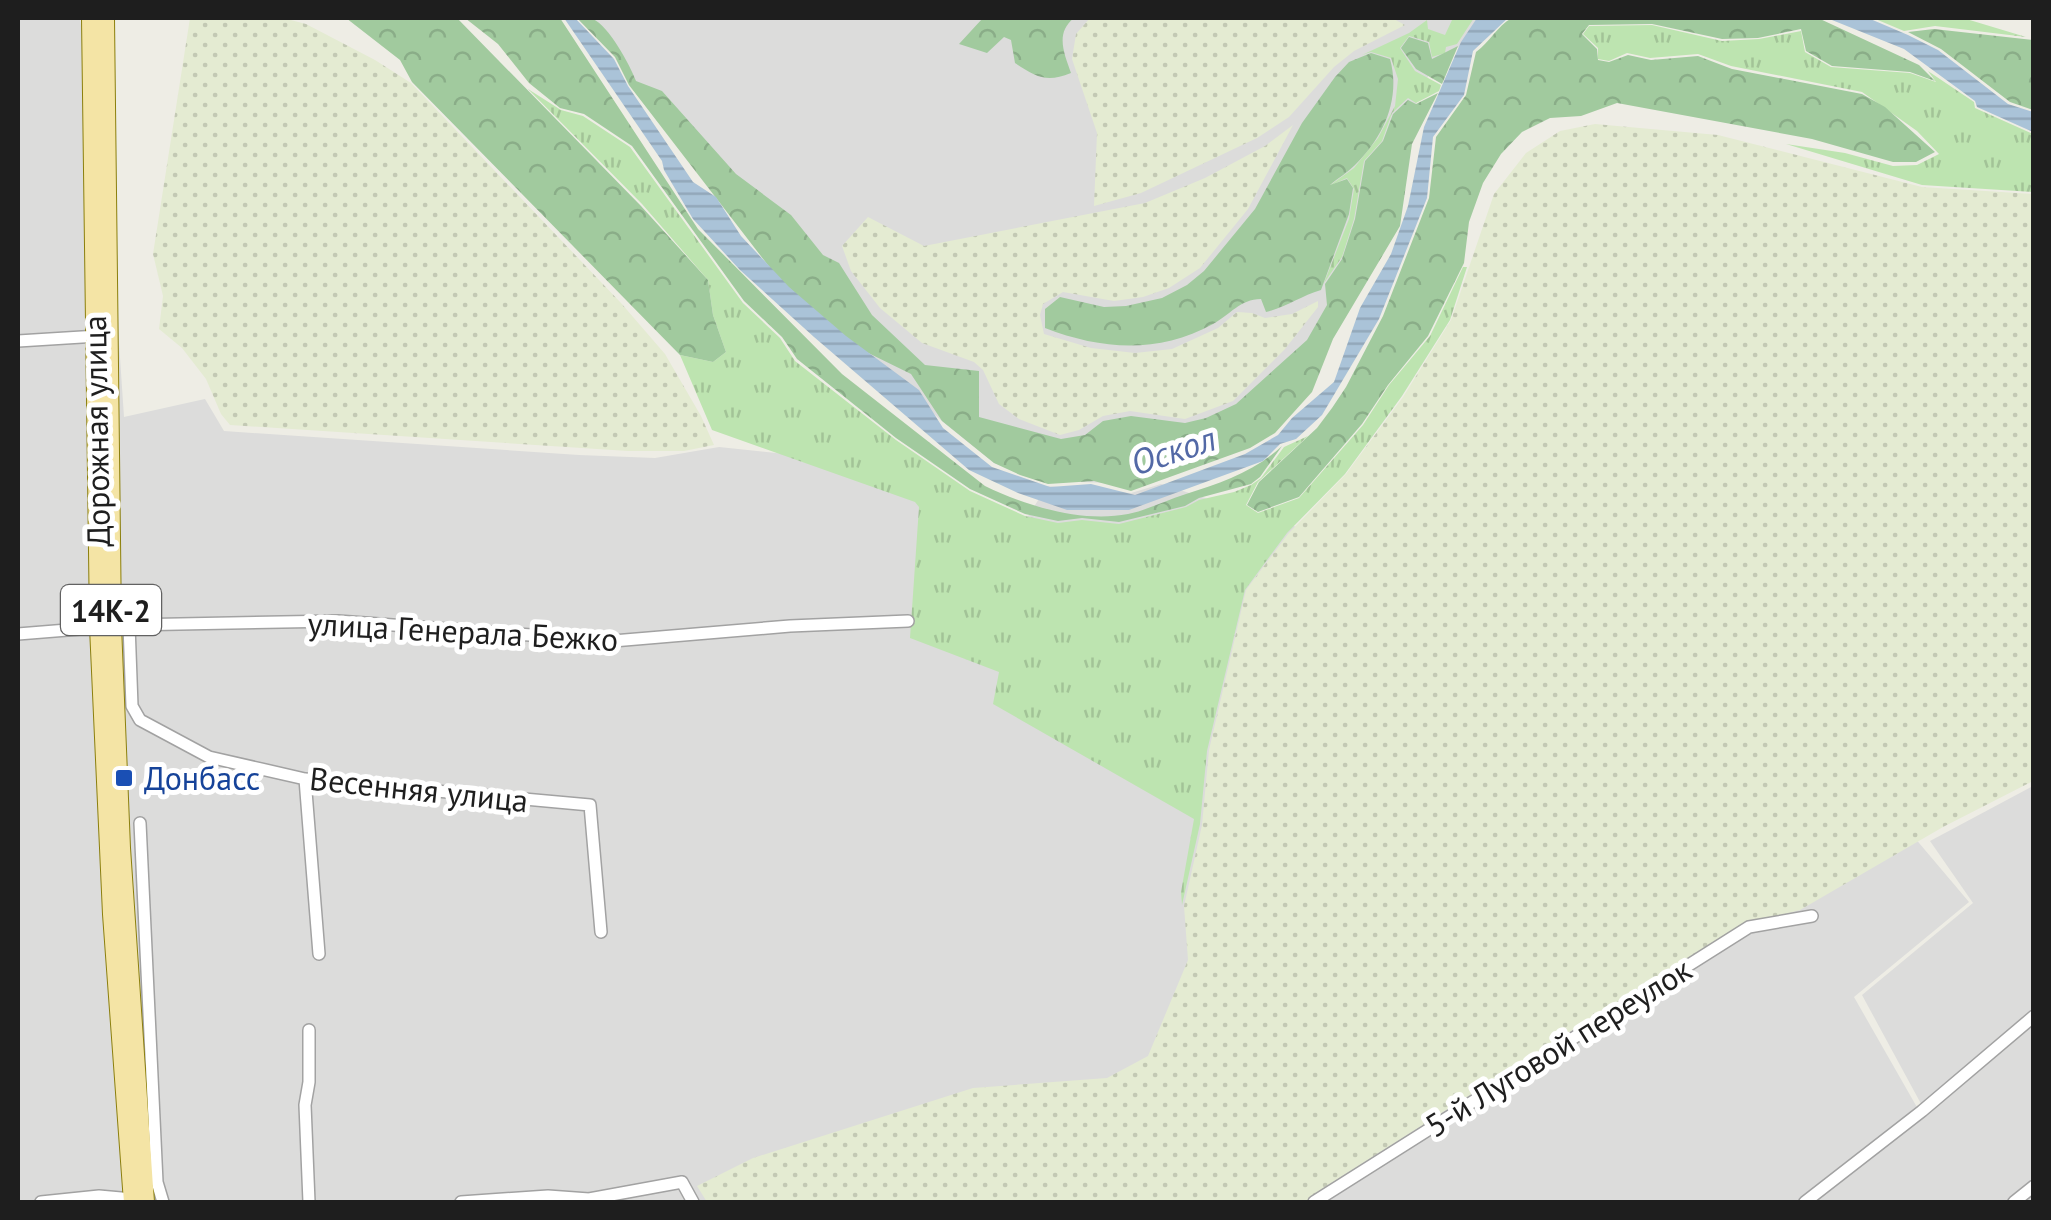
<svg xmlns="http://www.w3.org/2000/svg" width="2051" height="1220" font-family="'PT Sans',sans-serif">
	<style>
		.residential { fill: #dcdcdb }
		.farmland { fill: url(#farmland-dots) }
		.grass { fill: url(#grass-tufts) }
		.forest { fill: url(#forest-crowns) }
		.water { fill: url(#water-rules) }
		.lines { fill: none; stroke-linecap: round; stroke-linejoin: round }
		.minor-casing { stroke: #a2a2a2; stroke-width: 14 }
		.primary-casing { stroke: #8b7f0d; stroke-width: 20 }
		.minor { stroke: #fff; stroke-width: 11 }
		.primary { stroke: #f4e4a5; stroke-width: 18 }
		.transit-dot { fill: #1a4fb4; stroke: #fff; stroke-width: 4 }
		.labels { text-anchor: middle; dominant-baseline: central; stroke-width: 10; stroke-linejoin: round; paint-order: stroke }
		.shield { fill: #fff; stroke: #626262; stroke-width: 2.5 }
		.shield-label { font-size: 30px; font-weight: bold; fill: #1e1e1e }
		.street-label { font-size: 32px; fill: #1e1e1e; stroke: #fff }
		.transit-label { font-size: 32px; fill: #164399; stroke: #fff; text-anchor: start }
		.water-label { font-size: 35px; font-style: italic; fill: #5369a6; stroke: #fff }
	</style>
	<defs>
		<pattern id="farmland-dots" width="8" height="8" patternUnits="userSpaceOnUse" patternTransform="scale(2.5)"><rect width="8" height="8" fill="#e4ebd2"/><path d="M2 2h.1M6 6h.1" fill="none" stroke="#c3c9b4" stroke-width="1.8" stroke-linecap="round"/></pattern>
		<pattern id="grass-tufts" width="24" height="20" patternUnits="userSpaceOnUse" patternTransform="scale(2.5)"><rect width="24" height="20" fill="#bde4b0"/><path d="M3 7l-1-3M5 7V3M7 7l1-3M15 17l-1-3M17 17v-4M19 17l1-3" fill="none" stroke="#a2c397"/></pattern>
		<pattern id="forest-crowns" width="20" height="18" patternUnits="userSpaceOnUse" patternTransform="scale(2.5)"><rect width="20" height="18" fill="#a1ca9e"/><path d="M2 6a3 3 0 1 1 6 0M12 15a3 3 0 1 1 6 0" fill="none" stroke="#8aad88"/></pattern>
		<pattern id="water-rules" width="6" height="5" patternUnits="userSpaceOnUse" patternTransform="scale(2.5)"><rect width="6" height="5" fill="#aac3d8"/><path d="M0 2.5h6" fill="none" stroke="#92a7b9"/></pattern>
	</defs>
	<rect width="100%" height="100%" fill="#eeede5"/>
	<path class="residential" d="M 18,18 L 80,18 L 117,313 L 124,417 L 205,399 L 224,431 L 579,455 L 655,458 L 719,447 L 823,458 L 918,496 L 1005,553 L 1047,486 L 1131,493 L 1161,484 L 1782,681 L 1969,902 L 1854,997 L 1918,1109 L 1799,1202 L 18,1202 Z
		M 577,18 L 1500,18 L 1433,65 L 1313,340 L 1224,438 L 1136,484 L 1052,481 L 994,463 L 942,421 L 854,346 L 716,194 L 629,85 L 615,57 Z
		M 2033,786 L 2033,1202 L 1814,1202 L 1926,1113 L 1862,995 L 1973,903 L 1930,841 Z"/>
	<path class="farmland" d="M 190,18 L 283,18 L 306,24 L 375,60 L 411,83 L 621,303 L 665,354 L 701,416 L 714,445 L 684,451 L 628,451 L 230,425 L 221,414 L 206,379 L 182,348 L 159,329 L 163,296 L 153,254 Z
		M 1090,18 L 1392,18 L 1405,25 L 1354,51 L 1334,67 L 1289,117 L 1257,138 L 1141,193 L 1094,206 L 1097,133 L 1072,59 L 1076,34 Z
		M 1595,124 L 1718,135 L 1922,187 L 2033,194 L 2033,781 L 1943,827 L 1800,910 L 1750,923 L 1601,1012 L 1317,1192 L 1309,1202 L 707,1202 L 697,1186 L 753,1158 L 973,1088 L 1107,1078 L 1148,1056 L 1188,960 L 1184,906 L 1202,825 L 1209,750 L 1246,590 L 1288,534 L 1346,474 L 1403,397 L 1451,320 L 1494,194 L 1526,153 L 1560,131 Z
		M 1293,125 L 1248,209 L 1200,268 L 1169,288 L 1143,297 L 1114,301 L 1063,292 L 1043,304 L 1040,315 L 1044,334 L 1091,348 L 1135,353 L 1172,349 L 1218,328 L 1237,312 L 1252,313 L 1265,318 L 1292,314 L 1318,301 L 1318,307 L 1285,349 L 1233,401 L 1185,419 L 1130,411 L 1103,416 L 1079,430 L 1060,435 L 1019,419 L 999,404 L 983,370 L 974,362 L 922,343 L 880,308 L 851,271 L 842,246 L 868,217 L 924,246 L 1145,203 L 1205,178 L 1265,146 Z"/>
	<path class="grass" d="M 1459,18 L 1474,18 L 1457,44 L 1446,47 L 1445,53 L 1432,57 L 1429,42 L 1409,36 L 1400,48 L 1415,71 L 1441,85 L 1439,91 L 1416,103 L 1408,98 L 1392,113 L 1382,141 L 1364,161 L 1354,219 L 1342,257 L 1324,283 L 1349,219 L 1354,189 L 1347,178 L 1329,186 L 1354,168 L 1378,138 L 1395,106 L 1398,79 L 1391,58 L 1371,52 L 1362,55 L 1409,33 L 1427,20 L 1428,29 L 1445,35 L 1452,20 Z
		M 1873,18 L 1963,18 L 2026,37 L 1935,26 L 1904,31 Z
		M 1652,25 L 1722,41 L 1759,39 L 1801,31 L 1805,52 L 1831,67 L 1910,73 L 1936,82 L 1928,71 L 1974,102 L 1975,108 L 2033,134 L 2033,192 L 1922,185 L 1786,144 L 1845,153 L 1893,166 L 1917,165 L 1939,154 L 1917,131 L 1862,92 L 1731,66 L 1698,54 L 1650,58 L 1627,53 L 1609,61 L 1598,59 L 1598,48 L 1583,34 L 1589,26 Z
		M 528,89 L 561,110 L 583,116 L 630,147 L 743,303 L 780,338 L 795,361 L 896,440 L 970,491 L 1025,516 L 1058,523 L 1082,520 L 1119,524 L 1186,507 L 1199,500 L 1234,492 L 1251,485 L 1261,478 L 1284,447 L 1308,436 L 1258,482 L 1246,505 L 1258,513 L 1299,498 L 1363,425 L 1389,385 L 1430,336 L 1463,267 L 1467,267 L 1450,320 L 1402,396 L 1345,474 L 1287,533 L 1245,590 L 1207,751 L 1200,824 L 1182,905 L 1181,892 L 1194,819 L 993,704 L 999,672 L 910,638 L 919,507 L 915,502 L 712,430 L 680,355 L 713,362 L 726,352 L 713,315 L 708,280 L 642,204 Z"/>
	<path class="forest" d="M 346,18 L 457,18 L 641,206 L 708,280 L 713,315 L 726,352 L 713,362 L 680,355 L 412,82 L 400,60 Z
		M 465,18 L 560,18 L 698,229 L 842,374 L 985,486 C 1026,506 1082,523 1128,514 C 1148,510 1166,500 1186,494 C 1221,483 1255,471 1282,446 L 1260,477 L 1251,484 L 1199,498 L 1185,506 L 1119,522 L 1082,518 L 1058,521 L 1025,514 L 970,489 L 896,438 L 797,359 L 782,337 L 744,301 L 632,146 L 584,114 L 560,108 L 529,83 L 498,44 Z
		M 577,18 C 581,18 589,17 593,19 C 609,26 630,65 636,81 L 662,91 L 736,174 L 791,215 L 823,255 L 839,263 L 872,315 L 925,365 L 979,371 L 979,417 L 1061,439 L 1085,435 L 1103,421 L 1131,416 L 1185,423 L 1206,418 L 1236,404 L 1307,340 L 1327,305 L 1325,284 L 1342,259 L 1355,219 L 1365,161 L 1383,141 L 1393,114 L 1408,100 L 1416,104 L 1438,93 L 1412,144 L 1400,226 L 1333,339 L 1312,392 L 1275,433 L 1250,448 L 1131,491 L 1094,481 L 1048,484 L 1020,475 L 994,463 L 942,421 L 911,374 L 854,346 L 777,277 L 629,85 L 615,57 Z
		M 958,18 L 1074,18 C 1055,33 1064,53 1071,73 C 1046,83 1037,77 1015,63 L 1011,40 L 1004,37 L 987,53 L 959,44 L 982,19 Z
		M 1512,18 L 1818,18 L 1919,65 L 1935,81 L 1910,72 L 1832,66 L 1806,51 L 1801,29 L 1758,38 L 1722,39 L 1652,24 L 1589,25 L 1582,34 L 1597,49 L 1598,60 L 1609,62 L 1628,55 L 1651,60 L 1698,56 L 1732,69 L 1862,94 L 1885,107 L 1935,152 L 1916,162 L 1893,162 L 1812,139 L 1617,103 L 1581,116 L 1550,118 L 1522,132 L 1501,154 L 1483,183 L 1469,222 L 1464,263 L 1428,336 L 1388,385 L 1362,424 L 1299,497 L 1258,512 L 1247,505 L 1259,482 L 1317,428 L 1332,408 L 1346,387 L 1383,316 L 1429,198 L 1436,137 L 1466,95 L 1476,52 C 1490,42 1497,26 1512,18 Z
		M 1934,29 L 2033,40 L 2033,110 L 2010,102 L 1941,49 L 1908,32 Z
		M 1409,37 L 1428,43 L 1432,59 L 1458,46 L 1442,84 L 1416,69 L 1401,48 Z
		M 1371,53 L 1390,59 C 1401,98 1384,137 1355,165 C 1347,173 1338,178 1330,185 L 1347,179 L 1353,188 L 1349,214 L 1321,290 C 1301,296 1286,307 1266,312 L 1261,299 C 1240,299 1230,315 1213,324 C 1158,354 1102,350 1045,328 L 1045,309 L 1060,297 L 1104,307 L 1126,306 L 1162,298 L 1187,285 L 1204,271 L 1255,209 L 1302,123 L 1335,77 L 1349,62 Z"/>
	<path class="water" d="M 564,18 L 575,18 L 614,59 L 628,86 L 693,182 L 716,197 L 741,236 L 789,287 L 846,336 L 919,390 L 943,428 L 992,467 L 1050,487 L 1091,484 L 1135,495 L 1245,454 L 1278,435 L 1292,418 L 1334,382 L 1360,308 L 1391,254 L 1408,206 L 1424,127 L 1461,42 L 1477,18 L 1508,18 L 1473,51 L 1464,95 L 1433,137 L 1427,198 L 1379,319 L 1322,415 L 1296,439 L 1280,444 L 1263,461 L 1129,510 L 1067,510 L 1018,493 L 969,470 L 814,337 L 740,270 L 693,219 L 664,170 L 662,161 Z
		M 1827,18 L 1868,18 L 1908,35 L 1938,50 L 2008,104 L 2033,112 L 2033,132 L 1977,107 L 1975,101 L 1904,49 Z"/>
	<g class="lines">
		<g class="minor-casing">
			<path id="minor" d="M 18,341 L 98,336
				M 129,625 L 132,706 L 140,720 L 209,757 L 305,779 L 590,805 L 601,932
				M 18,634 L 129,625 L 338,621 L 613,641 L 790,626 L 908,621
				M 305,779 L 319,954
				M 140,823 L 157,1182 L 163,1202
				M 41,1202 L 99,1196 L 132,1199
				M 309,1202 L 305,1105 L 309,1082 L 309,1030
				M 461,1202 L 548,1196 L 589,1199 L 682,1182 L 693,1202
				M 1314,1202 L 1749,927 L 1812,916
				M 1805,1202 L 1922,1111 L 2034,1016
				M 2014,1202 L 2034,1186"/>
		</g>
		<g class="primary-casing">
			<path id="primary" d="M 91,18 L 99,627 L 112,914 L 133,1202
				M 105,18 L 112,626 L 121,848 L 145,1202"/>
		</g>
		<use href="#minor" class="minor"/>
		<use href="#primary" class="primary"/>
	</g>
	<rect class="transit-dot" x="114" y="768" width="20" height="20" rx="5"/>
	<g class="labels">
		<rect class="shield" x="61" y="585" width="100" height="50" rx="8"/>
		<g class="shield-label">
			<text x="111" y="610">14К-2</text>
		</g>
		<g class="street-label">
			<text transform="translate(96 431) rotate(-91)">Дорожная улица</text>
			<text transform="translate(463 631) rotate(3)">улица Генерала Бежко</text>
			<text transform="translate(419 789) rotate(6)">Весенняя улица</text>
			<text transform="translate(1558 1047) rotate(-32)">5-й Луговой переулок</text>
		</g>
		<g class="transit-label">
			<text x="144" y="778">Донбасс</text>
		</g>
		<g class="water-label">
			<text transform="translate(1173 450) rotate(-18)">Оскол</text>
		</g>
	</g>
	<rect width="2051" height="1220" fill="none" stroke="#1e1e1e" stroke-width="40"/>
</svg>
